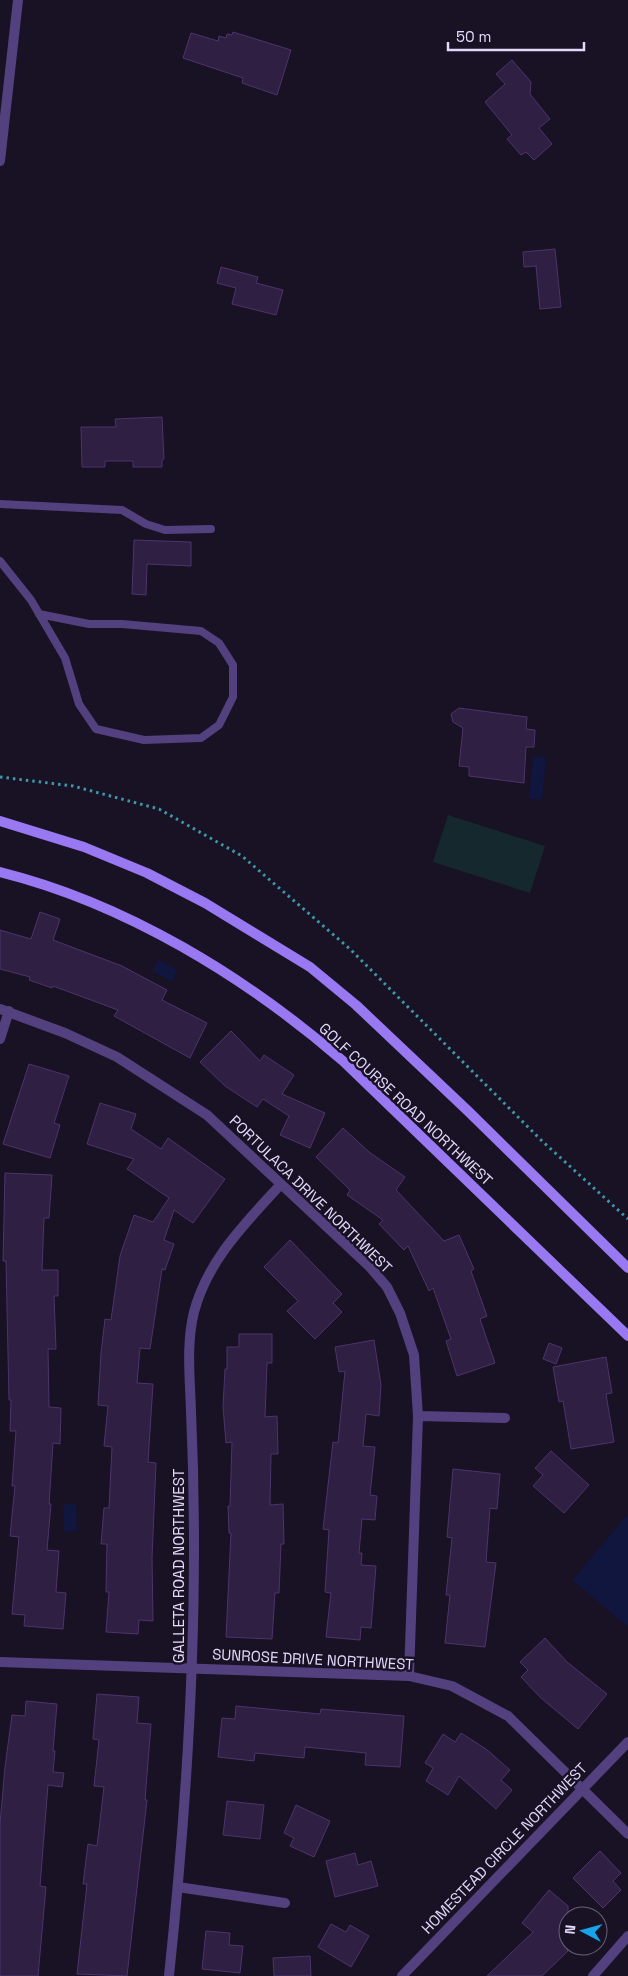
<svg xmlns="http://www.w3.org/2000/svg" width="628" height="1976" font-family="'Space Grotesk',sans-serif">
	<style>
		.green { fill: #15282d }
		.water { fill: #10163e }
		.building { fill: #2f1f43; stroke: #4c346c }
		.lines { fill: none; stroke-linecap: round; stroke-linejoin: round }
		.path { stroke: #3c98ab; stroke-width: 3; stroke-dasharray: 2.5 4; stroke-linecap: butt }
		.service { stroke: #52417e; stroke-width: 8 }
		.minor { stroke: #52417e; stroke-width: 10 }
		.tertiary { stroke: #52417e; stroke-width: 10 }
		.secondary { stroke: #9879f1; stroke-width: 10 }
		.labels { text-anchor: middle; dominant-baseline: central; stroke-width: 5; stroke-linejoin: round; paint-order: stroke }
		.street-label { font-size: 15px; fill: #e4d8fb; stroke: #191124 }
	</style>
	<rect width="100%" height="100%" fill="#191124"/>
	<path class="green" d="M 448,815 L 545,846 L 530,893 L 433,862 Z"/>
	<path class="water" d="M 533,756 L 546,757 L 542,800 L 529,799 Z
		M 159,960 L 177,970 L 174,980 L 171,981 L 152,971 Z
		M 63,1504 L 76,1504 L 77,1531 L 64,1532 Z
		M 628,1514 L 628,1627 L 572,1580 Z"/>
	<path class="building" d="M 233,32 L 291,50 L 277,95 L 242,83 L 243,78 L 183,58 L 191,33 L 218,41 L 219,36 L 226,38 L 227,34 L 232,35 Z
		M 512,60 L 531,82 L 530,94 L 550,119 L 539,128 L 552,144 L 534,160 L 526,152 L 521,155 L 507,139 L 512,135 L 485,102 L 505,84 L 496,74 Z
		M 555,249 L 561,307 L 540,309 L 536,266 L 524,267 L 523,252 Z
		M 221,267 L 258,277 L 256,283 L 283,290 L 276,315 L 232,304 L 236,288 L 217,283 Z
		M 162,417 L 164,459 L 162,460 L 162,467 L 133,467 L 133,461 L 105,461 L 105,467 L 82,467 L 81,427 L 116,427 L 115,419 Z
		M 134,540 L 191,542 L 191,566 L 147,564 L 146,595 L 132,594 Z
		M 459,708 L 527,717 L 526,729 L 535,730 L 534,747 L 526,747 L 524,783 L 469,776 L 469,767 L 459,766 L 463,728 L 453,722 L 451,714 Z
		M 40,912 L 60,919 L 53,940 L 122,966 L 167,990 L 162,1000 L 207,1023 L 190,1058 L 114,1016 L 118,1010 L 53,986 L 52,988 L 29,980 L 30,977 L 0,969 L 0,930 L 31,939 Z
		M 231,1031 L 260,1061 L 264,1055 L 294,1075 L 282,1094 L 325,1113 L 310,1148 L 280,1135 L 289,1116 L 263,1099 L 257,1107 L 225,1086 L 200,1062 Z
		M 29,1064 L 69,1076 L 54,1123 L 60,1125 L 50,1158 L 3,1144 Z
		M 100,1103 L 136,1114 L 131,1129 L 161,1149 L 168,1138 L 225,1179 L 193,1223 L 174,1210 L 164,1240 L 174,1244 L 165,1270 L 162,1269 L 150,1349 L 140,1348 L 137,1383 L 153,1384 L 148,1462 L 156,1463 L 152,1558 L 153,1621 L 139,1620 L 138,1634 L 106,1632 L 109,1592 L 106,1592 L 107,1544 L 101,1544 L 104,1508 L 109,1508 L 112,1447 L 104,1446 L 108,1406 L 98,1405 L 101,1353 L 105,1319 L 111,1320 L 120,1256 L 134,1215 L 153,1222 L 169,1198 L 127,1169 L 134,1159 L 87,1144 Z
		M 343,1128 L 369,1152 L 405,1177 L 396,1190 L 444,1241 L 459,1235 L 474,1269 L 471,1271 L 487,1316 L 480,1319 L 495,1363 L 457,1376 L 446,1341 L 451,1339 L 433,1288 L 429,1291 L 408,1246 L 404,1250 L 379,1224 L 383,1220 L 347,1195 L 350,1190 L 316,1157 Z
		M 5,1173 L 52,1175 L 49,1218 L 44,1218 L 42,1270 L 58,1270 L 58,1296 L 54,1296 L 56,1349 L 48,1349 L 49,1407 L 61,1408 L 60,1444 L 53,1443 L 49,1504 L 51,1504 L 47,1550 L 59,1551 L 56,1592 L 66,1593 L 63,1629 L 24,1626 L 25,1615 L 12,1614 L 19,1537 L 10,1536 L 15,1486 L 12,1486 L 16,1431 L 10,1431 L 11,1400 L 9,1400 L 6,1261 L 3,1261 Z
		M 290,1240 L 342,1294 L 333,1303 L 342,1312 L 315,1339 L 287,1311 L 298,1301 L 264,1267 Z
		M 239,1334 L 272,1334 L 272,1363 L 267,1363 L 265,1417 L 277,1416 L 278,1454 L 271,1454 L 270,1505 L 283,1504 L 284,1544 L 281,1544 L 279,1593 L 275,1593 L 272,1639 L 226,1637 L 231,1533 L 229,1533 L 228,1506 L 230,1506 L 232,1442 L 226,1443 L 223,1407 L 225,1369 L 227,1369 L 227,1347 L 239,1347 Z
		M 374,1340 L 381,1385 L 379,1416 L 366,1414 L 363,1446 L 375,1447 L 370,1495 L 377,1496 L 375,1520 L 362,1519 L 359,1553 L 362,1553 L 361,1565 L 376,1566 L 371,1628 L 361,1627 L 360,1640 L 326,1637 L 331,1593 L 325,1592 L 329,1530 L 323,1529 L 333,1442 L 338,1443 L 345,1371 L 339,1372 L 335,1347 Z
		M 549,1343 L 562,1348 L 556,1364 L 543,1359 Z
		M 606,1357 L 612,1393 L 606,1394 L 614,1442 L 571,1449 L 563,1401 L 559,1402 L 553,1367 Z
		M 551,1451 L 589,1485 L 564,1513 L 533,1486 L 543,1475 L 535,1468 Z
		M 453,1469 L 500,1474 L 497,1509 L 490,1508 L 486,1562 L 496,1563 L 485,1647 L 445,1643 L 450,1595 L 446,1595 L 452,1538 L 447,1537 Z
		M 545,1638 L 567,1662 L 607,1694 L 578,1729 L 541,1698 L 521,1677 L 528,1670 L 520,1662 Z
		M 97,1694 L 139,1697 L 137,1723 L 151,1724 L 145,1800 L 147,1800 L 127,1976 L 77,1974 L 87,1884 L 83,1884 L 88,1844 L 97,1846 L 104,1787 L 94,1786 L 99,1740 L 93,1739 Z
		M 26,1701 L 57,1704 L 53,1751 L 55,1751 L 53,1772 L 64,1773 L 62,1787 L 48,1785 L 40,1886 L 46,1887 L 38,1976 L 0,1976 L 0,1824 L 5,1767 L 12,1715 L 25,1716 Z
		M 236,1706 L 320,1714 L 321,1709 L 404,1716 L 400,1767 L 365,1765 L 366,1753 L 305,1747 L 304,1758 L 255,1753 L 254,1761 L 218,1757 L 222,1718 L 235,1719 Z
		M 461,1733 L 486,1749 L 510,1770 L 501,1780 L 512,1790 L 496,1809 L 459,1776 L 448,1795 L 426,1781 L 433,1768 L 425,1763 L 443,1734 L 455,1742 Z
		M 227,1801 L 264,1805 L 260,1839 L 223,1835 Z
		M 296,1805 L 330,1821 L 314,1857 L 290,1846 L 294,1838 L 284,1833 Z
		M 600,1851 L 621,1873 L 613,1881 L 621,1890 L 603,1908 L 573,1878 Z
		M 355,1853 L 358,1865 L 371,1861 L 378,1886 L 335,1897 L 326,1861 Z
		M 549,1890 L 568,1906 L 568,1951 L 542,1976 L 487,1976 L 533,1932 L 522,1923 Z
		M 331,1924 L 346,1932 L 350,1925 L 369,1936 L 351,1967 L 318,1947 Z
		M 206,1931 L 230,1933 L 229,1945 L 243,1946 L 240,1973 L 202,1969 Z
		M 310,1956 L 311,1976 L 274,1976 L 273,1958 Z"/>
	<g class="lines">
		<path class="path" d="M 0,777 L 73,786 L 159,809 L 242,856 L 350,949 L 542,1141 L 628,1219"/>
		<path class="service" d="M 0,504 L 122,510 L 146,524 L 165,530 L 211,529
			M 0,561 L 31,600 L 65,658 L 79,704 L 96,729 L 144,740 L 201,738 L 219,725 L 233,697 L 233,665 L 219,643 L 201,631 L 122,624 L 89,624 L 39,614"/>
		<path class="minor" d="M 0,161 L 18,0
			M 0,1009 L 65,1033 L 117,1057 L 207,1115 L 369,1266 L 387,1287 L 400,1313 L 414,1355 L 418,1416 L 409,1676
			M 0,1039 L 9,1011
			M 418,1416 L 505,1418
			M 0,1662 L 409,1676 L 452,1686 L 508,1716 L 628,1834
			M 178,1887 L 285,1903
			M 169,1976 C 184,1833 194,1691 194,1547 C 194,1502 193,1456 191,1411 C 190,1378 186,1344 194,1312 C 208,1259 246,1223 281,1184
			M 593,1976 L 628,1936"/>
		<path class="tertiary" d="M 402,1976 L 628,1742"/>
		<path class="secondary" d="M 0,821 L 84,847 L 147,873 L 205,903 L 310,967 L 356,1005 L 468,1111 L 628,1268
			M 0,872 C 125,903 246,977 343,1061 L 628,1336"/>
	</g>
	<g class="labels">
		<g class="street-label">
			<text transform="translate(406 1104) rotate(43)">GOLF COURSE ROAD NORTHWEST</text>
			<text transform="translate(311 1194) rotate(44)">PORTULACA DRIVE NORTHWEST</text>
			<text transform="translate(178 1566) rotate(-90)">GALLETA ROAD NORTHWEST</text>
			<text transform="translate(313 1659) rotate(3)">SUNROSE DRIVE NORTHWEST</text>
			<text transform="translate(504 1848) rotate(-46)">HOMESTEAD CIRCLE NORTHWEST</text>
		</g>
	</g>
	<g transform="translate(583 1931) rotate(276)"><circle r="24" fill="#191124" stroke="#6a617a"/>
	<path d="M0-4L9 19L0 12L-9 19Z" fill="#18a2e7"/>
	<text y="-8" font-size="14" font-weight="bold" text-anchor="middle" fill="#e4d8fb">N</text>
	</g>
	<path d="M448 42v8h136v-8" fill="none" stroke="#e4d8fb" stroke-width="2.5"/>
	<text x="456" y="42" font-size="15" fill="#e4d8fb" stroke="#191124" stroke-width="4" paint-order="stroke">50 m</text>
</svg>
